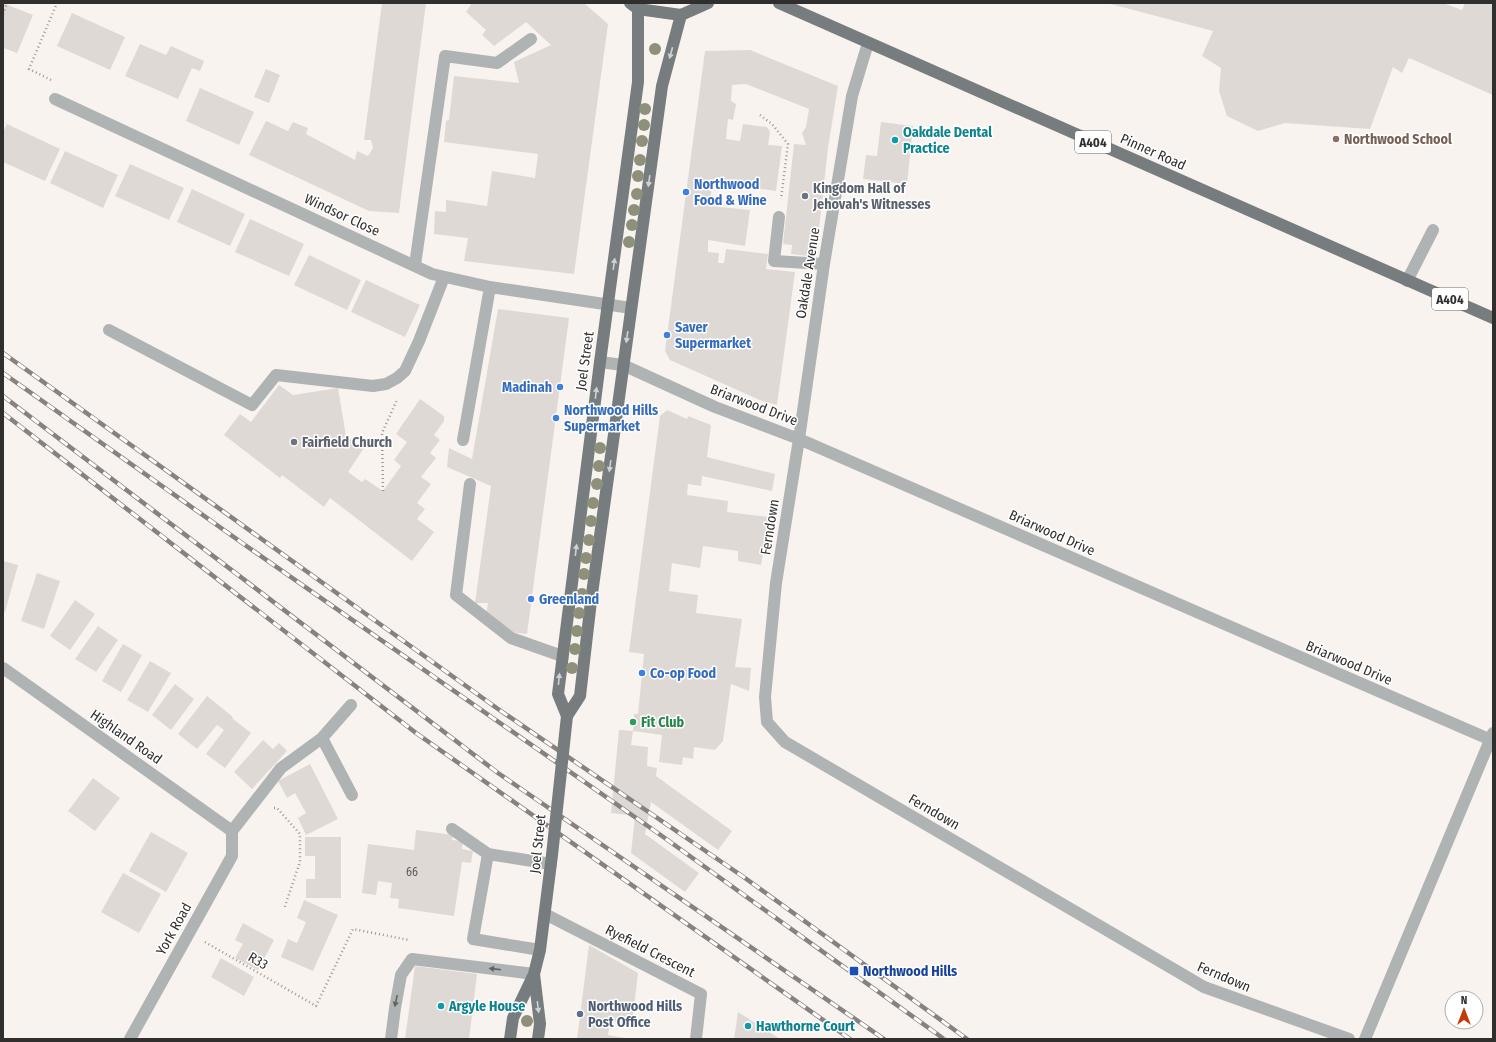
<svg xmlns="http://www.w3.org/2000/svg" width="1496" height="1042" font-family="'Fira Sans Condensed',sans-serif">
	<style>
		.building { fill: #dfd9d6 }
		.lines { fill: none; stroke-linecap: round; stroke-linejoin: round }
		.path { stroke: #9b9694; stroke-width: 2.5; stroke-dasharray: 1 3; stroke-linecap: butt }
		.minor { stroke: #b0b3b4; stroke-width: 12 }
		.major { stroke: #777d7e; stroke-width: 12 }
		.rail-casing { stroke: #868280; stroke-width: 4.5 }
		.rail { stroke: #fff; stroke-width: 3; stroke-dasharray: 9; stroke-linecap: butt }
		.major-bridge { stroke: #777d7e; stroke-width: 12 }
		.tree { fill: #8e9179 }
		.oneway { fill: #cfd2d2 }
		.oneway2 { fill: #646464 }
		.education-dot { fill: #8d6e63; stroke: #fff; stroke-width: 1.5 }
		.culture-dot { fill: #0f9aa8; stroke: #fff; stroke-width: 1.5 }
		.shop-dot { fill: #3f7fe0; stroke: #fff; stroke-width: 1.5 }
		.worship-dot { fill: #6b7280; stroke: #fff; stroke-width: 1.5 }
		.leisure-dot { fill: #2e9e5b; stroke: #fff; stroke-width: 1.5 }
		.transit-dot { fill: #1a4fb4; stroke: #fff; stroke-width: 1.5 }
		.service-dot { fill: #5c6f8a; stroke: #fff; stroke-width: 1.5 }
		.labels { text-anchor: middle; dominant-baseline: central; stroke-width: 3; stroke-linejoin: round; paint-order: stroke }
		.number-label { font-size: 12px; fill: #5c5a58 }
		.shield { fill: #fff; stroke: #6f6d6d; stroke-width: 1 }
		.shield-label { font-size: 13px; font-weight: bold; fill: #312f2e }
		.culture-label { font-size: 14px; font-weight: bold; fill: #0d838f; stroke: #fff; text-anchor: start }
		.education-label { font-size: 14px; font-weight: bold; fill: #785e54; stroke: #fff; text-anchor: start }
		.street-label { font-size: 14px; fill: #312f2e; stroke: #fff }
		.shop-label { font-size: 14px; font-weight: bold; fill: #366cbe; stroke: #fff; text-anchor: start }
		.worship-label { font-size: 14px; font-weight: bold; fill: #5b616d; stroke: #fff; text-anchor: start }
		.leisure-label { font-size: 14px; font-weight: bold; fill: #27864d; stroke: #fff; text-anchor: start }
		.transit-label { font-size: 14px; font-weight: bold; fill: #164399; stroke: #fff; text-anchor: start }
		.service-label { font-size: 14px; font-weight: bold; fill: #4e5e75; stroke: #fff; text-anchor: start }
	</style>
	<rect width="100%" height="100%" fill="#f9f3ef"/>
	<path class="building" d="M 3,3 L 33,15 L 17,53 L 3,48 Z
		M 382,3 L 426,3 L 399,213 L 369,211 L 249,155 L 266,121 L 288,131 L 293,122 L 308,128 L 306,134 L 355,160 L 357,151 L 368,156 L 373,148 L 371,140 L 364,140 Z
		M 472,3 L 584,3 L 608,24 L 574,274 L 464,261 L 468,238 L 434,234 L 435,211 L 446,212 L 446,200 L 487,206 L 492,171 L 535,178 L 538,154 L 444,142 L 446,121 L 449,120 L 454,76 L 519,83 L 514,62 L 551,45 L 526,22 L 494,46 L 482,35 L 486,30 L 466,12 Z
		M 1107,3 L 1443,3 L 1462,10 L 1465,3 L 1493,3 L 1493,95 L 1409,58 L 1402,73 L 1393,67 L 1370,129 L 1285,123 L 1258,131 L 1227,116 L 1219,91 L 1221,68 L 1202,56 L 1213,31 Z
		M 72,13 L 125,37 L 110,70 L 57,46 Z
		M 140,44 L 166,55 L 171,46 L 204,61 L 200,71 L 192,68 L 178,99 L 125,76 Z
		M 750,50 L 838,86 L 828,148 L 817,247 L 809,247 L 808,256 L 791,254 L 792,245 L 783,244 L 794,144 L 806,145 L 802,133 L 806,127 L 809,109 L 746,84 L 732,85 L 731,101 L 736,104 L 733,120 L 728,119 L 726,139 L 740,141 L 743,124 L 767,127 L 770,132 L 768,145 L 782,146 L 776,191 L 712,182 L 710,206 L 750,210 L 745,246 L 708,240 L 708,252 L 719,253 L 718,263 L 724,263 L 726,249 L 768,254 L 766,269 L 795,272 L 777,405 L 762,401 L 670,360 L 665,351 L 705,51 Z
		M 266,69 L 280,75 L 269,103 L 254,97 Z
		M 200,88 L 254,112 L 239,145 L 186,121 Z
		M 881,122 L 913,126 L 907,184 L 863,179 L 866,155 L 877,156 Z
		M 7,124 L 60,149 L 45,181 L 3,162 L 3,132 Z
		M 65,151 L 118,175 L 103,208 L 50,183 Z
		M 130,164 L 184,188 L 169,220 L 115,196 Z
		M 192,189 L 245,214 L 230,246 L 177,222 Z
		M 250,219 L 304,244 L 289,276 L 235,252 Z
		M 309,255 L 361,280 L 347,310 L 294,285 Z
		M 366,280 L 420,305 L 405,337 L 351,312 Z
		M 498,309 L 569,318 L 527,634 L 509,632 L 486,615 L 488,603 L 475,603 L 491,486 L 447,467 L 449,448 L 472,459 Z
		M 279,385 L 293,395 L 338,388 L 346,436 L 364,448 L 348,472 L 362,482 L 365,479 L 383,491 L 401,466 L 394,460 L 407,442 L 396,434 L 420,399 L 444,416 L 444,421 L 434,435 L 440,440 L 430,453 L 436,458 L 421,477 L 431,484 L 417,503 L 425,509 L 417,519 L 434,532 L 412,561 L 330,498 L 324,507 L 282,475 L 280,478 L 224,435 L 240,414 L 251,422 Z
		M 667,410 L 687,419 L 688,416 L 711,425 L 707,457 L 775,474 L 772,491 L 702,476 L 701,486 L 688,484 L 687,495 L 728,501 L 727,512 L 769,517 L 761,565 L 738,561 L 738,551 L 703,546 L 700,568 L 672,563 L 669,591 L 698,595 L 696,613 L 742,619 L 735,667 L 751,668 L 749,691 L 731,684 L 723,741 L 715,750 L 694,747 L 693,759 L 683,757 L 682,765 L 659,762 L 662,735 L 633,731 L 631,745 L 648,747 L 647,766 L 657,768 L 656,776 L 732,831 L 718,850 L 651,802 L 645,834 L 699,873 L 685,892 L 631,853 L 635,816 L 611,813 L 619,730 L 633,731 L 634,714 L 638,714 L 644,654 L 629,652 L 660,416 Z
		M 3,561 L 18,565 L 5,612 L 3,612 Z
		M 37,573 L 60,581 L 44,629 L 21,621 Z
		M 75,600 L 95,614 L 70,650 L 50,636 Z
		M 98,626 L 118,640 L 96,672 L 75,659 Z
		M 123,644 L 142,655 L 121,692 L 102,681 Z
		M 150,661 L 171,673 L 148,712 L 127,700 Z
		M 175,684 L 194,699 L 171,730 L 152,715 Z
		M 207,696 L 233,717 L 232,718 L 251,733 L 225,768 L 206,754 L 224,730 L 217,725 L 197,749 L 178,734 Z
		M 263,740 L 273,749 L 279,743 L 287,751 L 252,789 L 234,772 Z
		M 310,764 L 338,819 L 306,835 L 298,818 L 306,813 L 295,793 L 287,798 L 278,781 Z
		M 93,778 L 120,798 L 95,831 L 68,811 Z
		M 416,830 L 453,835 L 452,840 L 463,841 L 462,849 L 473,851 L 471,863 L 462,862 L 454,916 L 398,908 L 399,899 L 390,898 L 392,883 L 378,881 L 376,895 L 362,893 L 368,844 L 414,850 Z
		M 151,832 L 188,853 L 166,892 L 129,871 Z
		M 305,837 L 341,837 L 341,898 L 306,898 L 306,879 L 315,879 L 315,856 L 305,856 Z
		M 123,873 L 161,894 L 139,933 L 101,912 Z
		M 304,900 L 338,915 L 313,971 L 281,957 L 288,939 L 297,943 L 306,922 L 297,918 Z
		M 243,923 L 274,940 L 258,970 L 235,958 L 243,944 L 235,940 Z
		M 589,945 L 638,973 L 632,1024 L 610,1021 L 608,1035 L 631,1039 L 577,1039 Z
		M 221,958 L 254,977 L 244,996 L 211,977 Z
		M 415,966 L 477,974 L 469,1039 L 405,1039 Z
		M 738,1012 L 780,1039 L 734,1039 Z"/>
	<g class="lines">
		<path class="path" d="M 3,14 L 7,3
			M 51,80 L 29,69 L 57,3
			M 760,115 L 772,124 L 788,144 L 781,199
			M 383,491 L 382,433 L 397,400
			M 274,808 L 277,808 L 300,834 L 300,862 L 284,909
			M 205,942 L 316,1006 L 353,929 L 409,940"/>
		<path class="minor" d="M 868,43 L 852,96 L 824,264 L 799,439 L 776,583 L 765,697 L 767,722 L 785,742 L 1204,987 L 1349,1039
			M 55,99 L 432,274 L 490,287 L 631,308
			M 779,217 L 774,261 L 824,264
			M 415,265 L 445,56 L 497,63 L 531,39
			M 1407,281 L 1433,230
			M 109,330 L 252,405 L 276,375 L 373,386 L 386,384 L 397,378 L 405,371 L 419,341 L 444,277
			M 600,362 L 623,365 L 715,407 L 799,439 L 1491,740
			M 463,440 L 490,287
			M 470,484 L 456,595 L 511,638 L 562,656
			M 3,668 L 232,831
			M 322,738 L 351,705
			M 452,829 L 488,854 L 551,864
			M 232,831 L 281,768 L 322,738 L 352,795
			M 488,854 L 473,939 L 540,950
			M 545,914 L 701,994 L 696,1039
			M 130,1039 L 232,856 L 232,831
			M 391,1039 L 395,1008 L 401,975 L 412,959 L 534,974
			M 1365,1039 L 1493,733"/>
		<path class="major" d="M 630,3 L 638,9 L 681,15 L 708,3
			M 779,3 L 1493,318
			M 567,716 L 558,694 L 600,362 L 638,82 L 638,9
			M 567,716 L 580,696 L 591,601 L 662,86 L 681,15
			M 534,974 L 540,1024 L 538,1039
			M 510,1039 L 513,1018 L 534,974 L 540,950 L 552,855"/>
		<g class="rail-casing">
			<path id="rail" d="M 3,353 L 498,709 L 745,878 L 967,1039
				M 3,373 L 245,545 L 662,836 L 944,1039
				M 3,396 L 498,773 L 884,1039
				M 3,413 L 416,733 L 850,1039"/>
		</g>
		<use href="#rail" class="rail"/>
		<path class="major-bridge" d="M 552,855 L 567,716"/>
	</g>
	<g class="tree">
		<circle cx="655" cy="49" r="6"/>
		<circle cx="645" cy="109" r="6"/>
		<circle cx="644" cy="125" r="6"/>
		<circle cx="642" cy="141" r="6"/>
		<circle cx="640" cy="160" r="6"/>
		<circle cx="638" cy="176" r="6"/>
		<circle cx="637" cy="194" r="6"/>
		<circle cx="634" cy="210" r="6"/>
		<circle cx="632" cy="225" r="6"/>
		<circle cx="629" cy="242" r="6"/>
		<circle cx="600" cy="448" r="6"/>
		<circle cx="599" cy="466" r="6"/>
		<circle cx="597" cy="484" r="6"/>
		<circle cx="593" cy="503" r="6"/>
		<circle cx="591" cy="521" r="6"/>
		<circle cx="589" cy="540" r="6"/>
		<circle cx="586" cy="558" r="6"/>
		<circle cx="584" cy="574" r="6"/>
		<circle cx="582" cy="594" r="6"/>
		<circle cx="579" cy="613" r="6"/>
		<circle cx="577" cy="631" r="6"/>
		<circle cx="575" cy="649" r="6"/>
		<circle cx="572" cy="668" r="6"/>
		<circle cx="527" cy="1021" r="6"/>
	</g>
	<defs><path id="oneway-solid" d="M-6-.8H1V-3.2L6.5 0L1 3.2V.8H-6Z"/></defs>
	<g class="oneway">
		<use href="#oneway-solid" transform="translate(671 53) rotate(105)"/>
		<use href="#oneway-solid" transform="translate(649 181) rotate(98)"/>
		<use href="#oneway-solid" transform="translate(614 264) rotate(-82)"/>
		<use href="#oneway-solid" transform="translate(627 337) rotate(98)"/>
		<use href="#oneway-solid" transform="translate(596 393) rotate(-83)"/>
		<use href="#oneway-solid" transform="translate(610 466) rotate(98)"/>
		<use href="#oneway-solid" transform="translate(576 550) rotate(-83)"/>
		<use href="#oneway-solid" transform="translate(559 679) rotate(-84)"/>
		<use href="#oneway-solid" transform="translate(538 1007) rotate(83)"/>
	</g>
	<g class="oneway2">
		<use href="#oneway-solid" transform="translate(495 969) rotate(-173)"/>
		<use href="#oneway-solid" transform="translate(396 1001) rotate(102)"/>
	</g>
	<circle class="education-dot" cx="1336" cy="139" r="4"/>
	<g class="culture-dot">
		<circle cx="895" cy="140" r="4"/>
		<circle cx="441" cy="1006" r="4"/>
		<circle cx="748" cy="1026" r="4"/>
	</g>
	<g class="shop-dot">
		<circle cx="686" cy="192" r="4"/>
		<circle cx="667" cy="335" r="4"/>
		<circle cx="560" cy="387" r="4"/>
		<circle cx="556" cy="418" r="4"/>
		<circle cx="531" cy="599" r="4"/>
		<circle cx="642" cy="673" r="4"/>
	</g>
	<g class="worship-dot">
		<circle cx="805" cy="196" r="4"/>
		<circle cx="294" cy="442" r="4"/>
	</g>
	<circle class="leisure-dot" cx="633" cy="722" r="4"/>
	<rect class="transit-dot" x="849" y="966" width="10" height="10" rx="2"/>
	<circle class="service-dot" cx="580" cy="1014" r="4"/>
	<g class="labels">
		<g class="number-label">
			<text x="412" y="872">66</text>
		</g>
		<g class="shield">
			<rect x="1075" y="131" width="36" height="22" rx="3"/>
			<rect x="1432" y="288" width="36" height="22" rx="3"/>
		</g>
		<g class="shield-label">
			<text x="1093" y="142">A404</text>
			<text x="1450" y="299">A404</text>
		</g>
		<g class="culture-label">
			<text x="903" y="132">Oakdale Dental<tspan x="903" dy="16">Practice</tspan></text>
			<text x="449" y="1006">Argyle House</text>
			<text x="756" y="1026">Hawthorne Court</text>
		</g>
		<g class="education-label">
			<text x="1344" y="139">Northwood School</text>
		</g>
		<g class="street-label">
			<text transform="translate(1153 152) rotate(24)">Pinner Road</text>
			<text transform="translate(342 215) rotate(25)">Windsor Close</text>
			<text transform="translate(808 273) rotate(-81)">Oakdale Avenue</text>
			<text transform="translate(585 361) rotate(-82)">Joel Street</text>
			<text transform="translate(754 405) rotate(21)">Briarwood Drive</text>
			<text transform="translate(770 527) rotate(-81)">Ferndown</text>
			<text transform="translate(1052 533) rotate(24)">Briarwood Drive</text>
			<text transform="translate(1349 663) rotate(23)">Briarwood Drive</text>
			<text transform="translate(126 737) rotate(35)">Highland Road</text>
			<text transform="translate(934 812) rotate(30)">Ferndown</text>
			<text transform="translate(538 844) rotate(-84)">Joel Street</text>
			<text transform="translate(174 929) rotate(-61)">York Road</text>
			<text transform="translate(650 951) rotate(27)">Ryefield Crescent</text>
			<text transform="translate(258 961) rotate(30)">R33</text>
			<text transform="translate(1224 977) rotate(23)">Ferndown</text>
		</g>
		<g class="shop-label">
			<text x="694" y="184">Northwood<tspan x="694" dy="16">Food &amp; Wine</tspan></text>
			<text x="675" y="327">Saver<tspan x="675" dy="16">Supermarket</tspan></text>
			<text x="552" y="387" text-anchor="end">Madinah</text>
			<text x="564" y="410">Northwood Hills<tspan x="564" dy="16">Supermarket</tspan></text>
			<text x="539" y="599">Greenland</text>
			<text x="650" y="673">Co-op Food</text>
		</g>
		<g class="worship-label">
			<text x="813" y="188">Kingdom Hall of<tspan x="813" dy="16">Jehovah's Witnesses</tspan></text>
			<text x="302" y="442">Fairfield Church</text>
		</g>
		<g class="leisure-label">
			<text x="641" y="722">Fit Club</text>
		</g>
		<g class="transit-label">
			<text x="863" y="971">Northwood Hills</text>
		</g>
		<g class="service-label">
			<text x="588" y="1006">Northwood Hills<tspan x="588" dy="16">Post Office</tspan></text>
		</g>
	</g>
	<rect width="1496" height="1042" fill="none" stroke="#312f2e" stroke-width="8"/>
	<g transform="translate(1464 1010)"><circle r="19" fill="#ffffff" stroke="#adacab"/>
	<path d="M0-3L7 15L0 10L-7 15Z" fill="#c23a05"/>
	<text y="-6" font-size="11" font-weight="bold" text-anchor="middle" fill="#312f2e">N</text>
	</g>
</svg>
